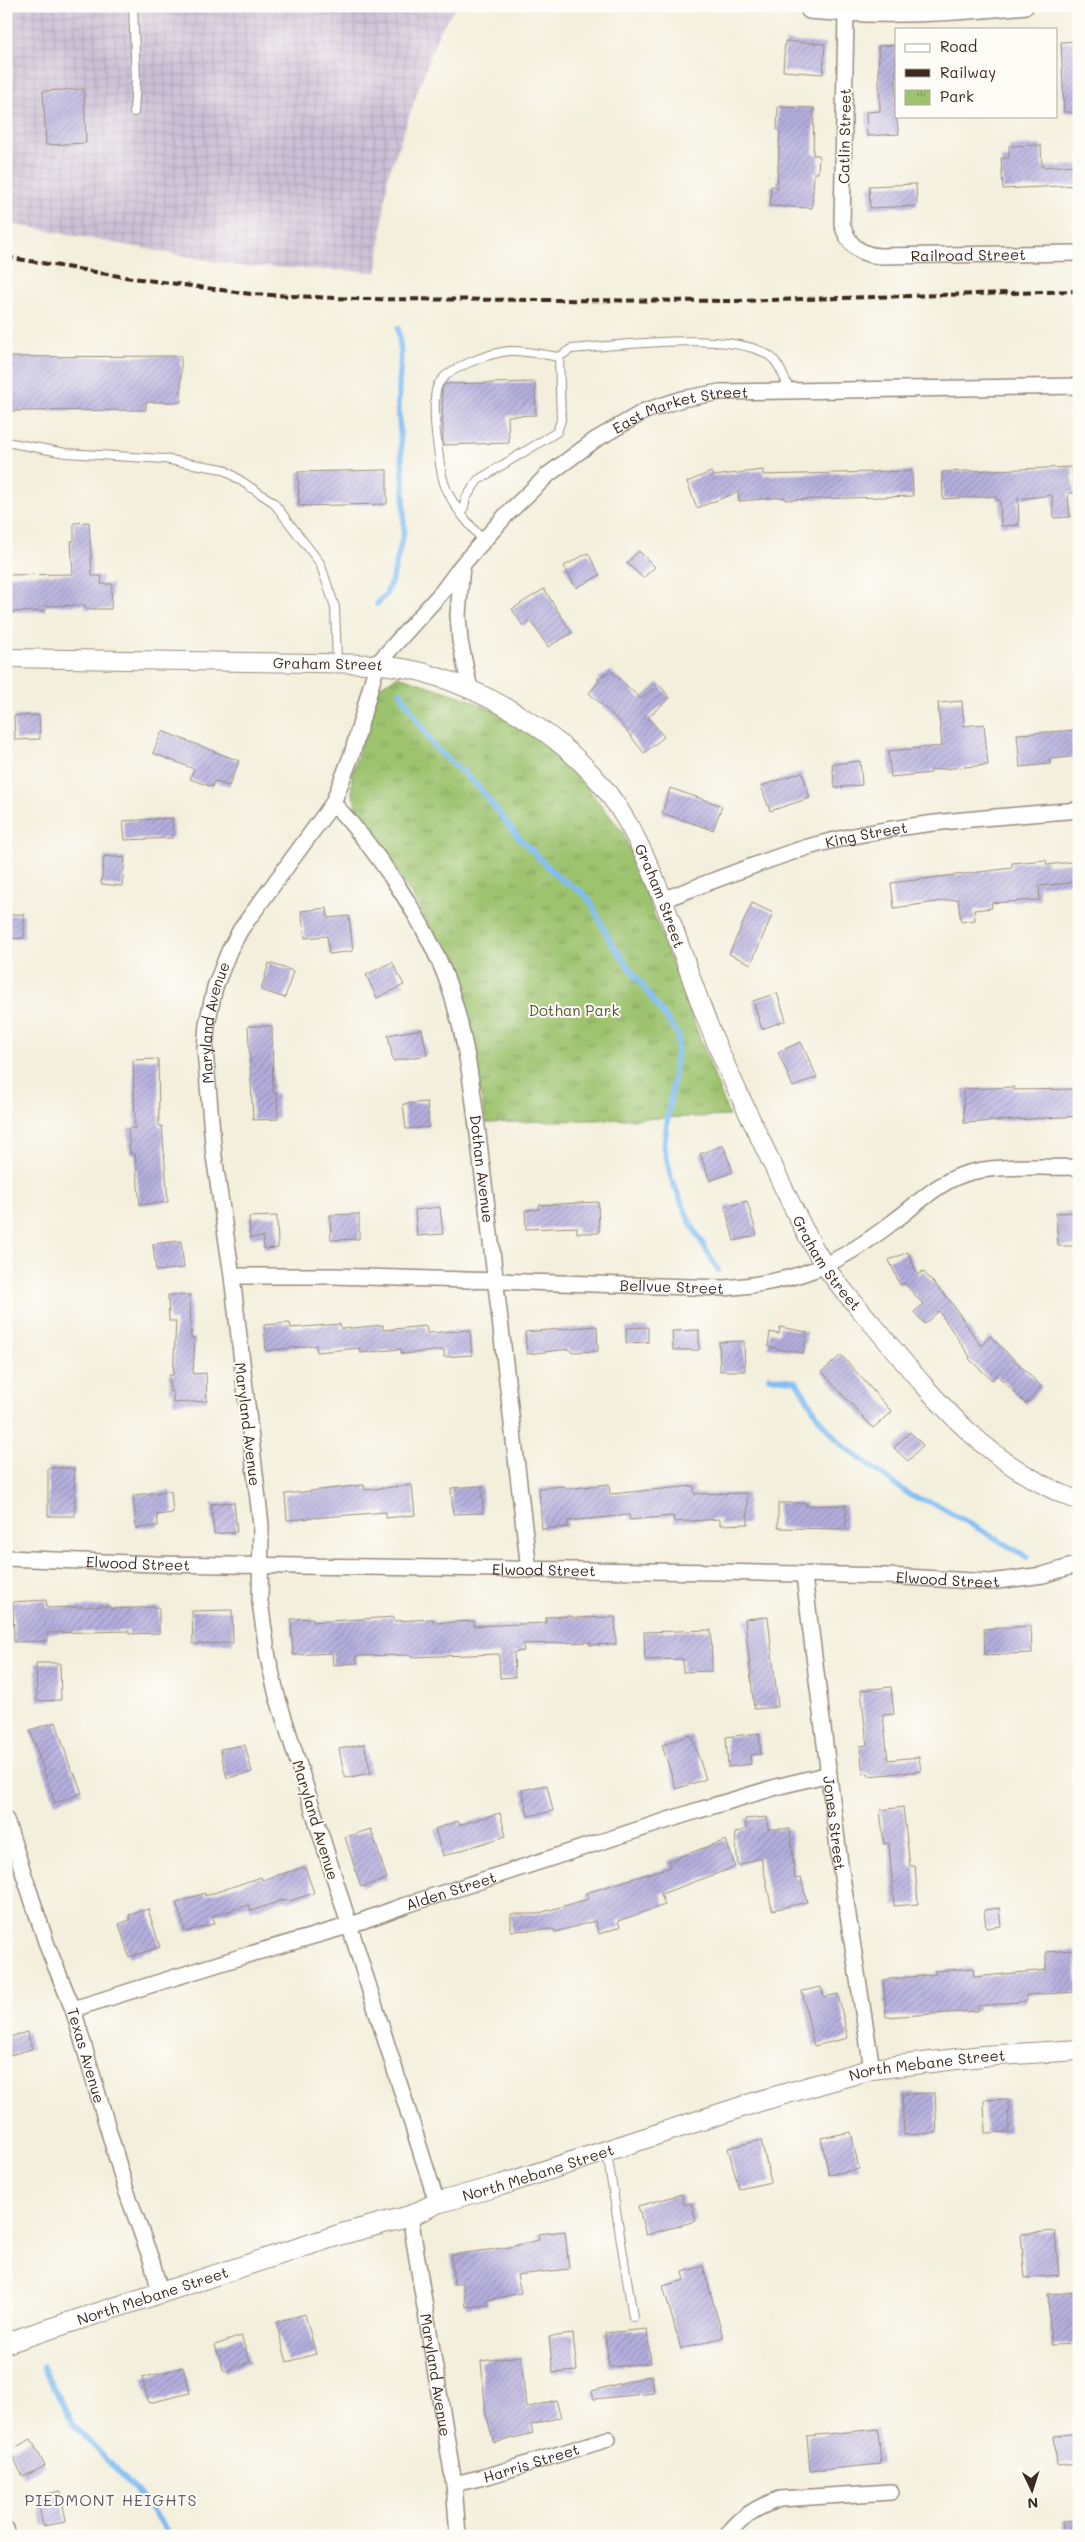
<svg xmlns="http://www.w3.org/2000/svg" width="1085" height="2542" font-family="Mali,sans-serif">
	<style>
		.industrial { fill: url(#industrial-grid) }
		.park { fill: url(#park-tufts); stroke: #6c7646 }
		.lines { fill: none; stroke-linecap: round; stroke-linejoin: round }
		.stream { stroke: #80bdf3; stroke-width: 5.5 }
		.building { fill: url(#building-hatch) }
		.service-casing { stroke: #978c7d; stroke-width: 10 }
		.minor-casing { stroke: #978c7d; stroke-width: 18 }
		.tertiary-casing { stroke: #978c7d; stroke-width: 20 }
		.secondary-casing { stroke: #978c7d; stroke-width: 22 }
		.service { stroke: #fff; stroke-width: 8 }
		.minor { stroke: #fff; stroke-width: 15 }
		.tertiary { stroke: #fff; stroke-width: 18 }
		.secondary { stroke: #fff; stroke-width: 20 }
		.rail { stroke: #3b2a1e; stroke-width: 4; stroke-dasharray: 8 4; stroke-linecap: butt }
		.labels { text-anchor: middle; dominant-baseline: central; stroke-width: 4; stroke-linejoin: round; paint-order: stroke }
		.street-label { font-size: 15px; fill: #3b2a1e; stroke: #fdfcf7 }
		.park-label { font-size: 15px; fill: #585836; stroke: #fdfcf7 }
		.neighbourhood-label { font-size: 16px; letter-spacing: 1px; fill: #665962; stroke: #fdfcf7 }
	</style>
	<defs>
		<pattern id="industrial-grid" width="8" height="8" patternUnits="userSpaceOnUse" patternTransform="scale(1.25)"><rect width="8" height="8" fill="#cbbfd5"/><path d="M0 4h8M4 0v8" fill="none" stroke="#afa4b6"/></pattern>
		<pattern id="park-tufts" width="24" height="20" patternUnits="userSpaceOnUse" patternTransform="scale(1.25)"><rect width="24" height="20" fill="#9dc36e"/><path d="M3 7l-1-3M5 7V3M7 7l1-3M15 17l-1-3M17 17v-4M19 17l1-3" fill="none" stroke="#819f5a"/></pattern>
		<pattern id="building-hatch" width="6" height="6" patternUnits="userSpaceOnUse" patternTransform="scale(1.25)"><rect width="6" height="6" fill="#b5afdf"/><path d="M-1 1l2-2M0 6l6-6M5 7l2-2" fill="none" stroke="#948fb4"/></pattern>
	</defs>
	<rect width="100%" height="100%" fill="#fdfcf7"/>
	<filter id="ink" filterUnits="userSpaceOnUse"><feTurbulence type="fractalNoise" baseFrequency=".02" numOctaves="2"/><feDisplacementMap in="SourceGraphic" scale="10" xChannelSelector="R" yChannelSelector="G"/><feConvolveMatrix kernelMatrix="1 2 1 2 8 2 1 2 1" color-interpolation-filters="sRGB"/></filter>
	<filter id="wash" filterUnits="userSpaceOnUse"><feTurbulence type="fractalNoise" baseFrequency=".0096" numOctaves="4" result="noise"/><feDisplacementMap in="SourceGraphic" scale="20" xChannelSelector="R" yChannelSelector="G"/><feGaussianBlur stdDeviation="1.12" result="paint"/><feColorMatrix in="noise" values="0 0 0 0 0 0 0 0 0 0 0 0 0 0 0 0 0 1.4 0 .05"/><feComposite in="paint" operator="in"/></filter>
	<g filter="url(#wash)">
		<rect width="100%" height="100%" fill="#f3efdc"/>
		<path class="industrial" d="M 6,6 L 457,6 L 439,31 L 388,176 L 377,272 L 239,266 L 6,223 Z"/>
		<path class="park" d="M 398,676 L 466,698 L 507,717 L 547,745 L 569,766 L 623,832 L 729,1116 L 486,1123 L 473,1052 L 438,944 L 418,905 L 358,812 L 352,792 L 352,774 L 379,687 Z"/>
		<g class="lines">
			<path class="stream" d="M 377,604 L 386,594 L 393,577 L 404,531 L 404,488 L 398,403 L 401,352 L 398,328
				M 400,692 L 435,748 L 477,785 L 517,836 L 558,877 L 583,893 L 590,901 L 610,941 L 679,1036 L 664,1146 L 671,1178 L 690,1222 L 718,1270
				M 769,1377 L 796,1381 L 821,1421 L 842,1445 L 911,1496 L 936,1504 L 1027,1557
				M 43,2367 L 74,2425 L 141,2496 L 171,2536"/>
		</g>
		<g id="blocks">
			<path class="building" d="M 785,41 L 825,44 L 823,74 L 783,71 Z
				M 1079,41 L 1079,112 L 1064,112 L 1061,42 Z
				M 896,45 L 896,116 L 899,134 L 867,136 L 866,112 L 880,111 L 878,46 Z
				M 84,89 L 86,143 L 46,145 L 43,91 Z
				M 778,107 L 814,108 L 813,155 L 819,155 L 818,173 L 814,173 L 812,208 L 770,206 L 771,186 L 777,187 L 780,131 L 777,130 Z
				M 1041,145 L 1042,167 L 1079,165 L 1079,185 L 1003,189 L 1001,158 L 1009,158 L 1009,146 Z
				M 916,184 L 917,206 L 870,208 L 869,186 Z
				M 181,356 L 181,402 L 146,402 L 146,410 L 10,411 L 10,357 Z
				M 535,382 L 536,415 L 508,416 L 509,443 L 443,445 L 442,390 L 445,384 Z
				M 1072,467 L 1074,493 L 1068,493 L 1070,517 L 1054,518 L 1052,495 L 1018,499 L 1019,525 L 1001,526 L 1000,500 L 996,500 L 996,496 L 943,499 L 942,472 Z
				M 387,470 L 387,504 L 299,506 L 298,472 Z
				M 763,470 L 763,475 L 912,471 L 913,496 L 785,500 L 785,497 L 739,501 L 738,492 L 697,508 L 687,482 L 711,472 L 713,476 Z
				M 89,522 L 92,576 L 102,576 L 101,584 L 112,584 L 111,609 L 85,609 L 85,605 L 45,606 L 45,611 L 6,612 L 6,575 L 73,574 L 71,541 L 74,541 L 74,523 Z
				M 639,551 L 655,567 L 643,578 L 627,563 Z
				M 588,553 L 600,575 L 576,588 L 564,566 Z
				M 544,589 L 572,633 L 548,647 L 531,621 L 523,626 L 512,609 Z
				M 611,671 L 641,699 L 658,683 L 670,698 L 648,717 L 664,737 L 644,753 L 619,721 L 589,693 L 600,681 L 597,679 Z
				M 962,701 L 964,726 L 984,724 L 988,765 L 931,770 L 931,773 L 891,777 L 888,751 L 942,746 L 938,703 Z
				M 39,715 L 40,739 L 15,740 L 14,716 Z
				M 1079,730 L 1079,756 L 1050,759 L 1050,764 L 1020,767 L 1017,734 Z
				M 162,731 L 239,761 L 229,786 L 214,781 L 212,787 L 190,779 L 194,769 L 153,753 Z
				M 860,761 L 862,785 L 835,788 L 832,764 Z
				M 802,772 L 810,798 L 770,811 L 761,786 Z
				M 670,788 L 722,806 L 713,830 L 662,813 Z
				M 172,818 L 173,838 L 125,840 L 123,821 Z
				M 104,856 L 125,858 L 122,886 L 101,884 Z
				M 1046,860 L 1047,865 L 1079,861 L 1079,882 L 1039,886 L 1040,900 L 991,903 L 992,908 L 974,910 L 975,920 L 961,922 L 958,899 L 894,908 L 891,883 L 1012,868 L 1012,863 Z
				M 752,903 L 773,913 L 751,964 L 729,954 Z
				M 327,908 L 328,918 L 349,916 L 353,951 L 329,954 L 327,936 L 305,938 L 301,911 Z
				M 24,914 L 24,938 L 6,939 L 6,915 Z
				M 392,962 L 404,985 L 377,998 L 366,975 Z
				M 269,963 L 293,971 L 285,998 L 261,990 Z
				M 777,993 L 786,1020 L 762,1029 L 753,1001 Z
				M 248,1026 L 272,1026 L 273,1093 L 277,1093 L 278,1119 L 253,1120 Z
				M 422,1029 L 427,1055 L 393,1061 L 388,1035 Z
				M 801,1042 L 817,1077 L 793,1087 L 778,1052 Z
				M 158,1059 L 159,1126 L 162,1126 L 168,1202 L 140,1205 L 135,1154 L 130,1154 L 128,1128 L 135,1128 L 133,1060 Z
				M 1014,1087 L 1014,1090 L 1079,1089 L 1079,1116 L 964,1123 L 963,1089 Z
				M 427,1102 L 429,1127 L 406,1129 L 403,1104 Z
				M 723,1145 L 733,1172 L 710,1181 L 700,1154 Z
				M 747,1201 L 757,1235 L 734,1241 L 725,1207 Z
				M 598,1202 L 599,1233 L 577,1233 L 577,1227 L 526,1229 L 525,1210 L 539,1209 L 539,1205 Z
				M 440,1207 L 443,1234 L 417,1236 L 415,1210 Z
				M 1079,1212 L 1079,1246 L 1058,1246 L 1056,1213 Z
				M 359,1214 L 359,1239 L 331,1240 L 330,1215 Z
				M 277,1216 L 278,1248 L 264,1249 L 263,1237 L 250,1238 L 249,1217 Z
				M 181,1241 L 184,1268 L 156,1271 L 153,1244 Z
				M 908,1252 L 918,1275 L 923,1271 L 951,1302 L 981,1346 L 990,1336 L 1042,1387 L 1026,1404 L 997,1375 L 992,1380 L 969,1359 L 970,1357 L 939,1311 L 925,1324 L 914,1312 L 923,1304 L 904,1283 L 900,1285 L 889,1260 Z
				M 168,1295 L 190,1295 L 191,1338 L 195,1338 L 193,1374 L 206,1373 L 207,1401 L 173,1403 L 173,1391 L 170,1392 L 169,1375 L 173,1375 L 176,1321 L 169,1321 Z
				M 290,1323 L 291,1328 L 340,1324 L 341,1329 L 383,1325 L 383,1330 L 426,1326 L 427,1333 L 470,1330 L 472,1355 L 444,1357 L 444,1350 L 402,1354 L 401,1349 L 360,1353 L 360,1348 L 317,1352 L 316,1345 L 266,1351 L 264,1325 Z
				M 597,1326 L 598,1351 L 571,1352 L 570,1349 L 527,1354 L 525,1332 Z
				M 648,1327 L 648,1342 L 626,1343 L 626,1328 Z
				M 780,1327 L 807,1332 L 803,1353 L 768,1347 L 770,1332 L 779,1334 Z
				M 699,1330 L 699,1350 L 673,1350 L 672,1331 Z
				M 744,1341 L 745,1371 L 720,1371 L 719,1342 Z
				M 841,1355 L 892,1412 L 873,1428 L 822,1372 Z
				M 910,1432 L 923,1445 L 908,1461 L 894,1448 Z
				M 48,1468 L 74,1468 L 75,1516 L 48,1516 Z
				M 609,1484 L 610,1494 L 694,1486 L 694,1494 L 747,1493 L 748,1524 L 720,1525 L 720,1519 L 674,1522 L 673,1516 L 630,1520 L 629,1515 L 567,1521 L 568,1527 L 542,1529 L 539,1488 L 565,1486 L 565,1489 Z
				M 364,1485 L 365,1490 L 412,1485 L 415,1515 L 386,1518 L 386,1512 L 287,1520 L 285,1494 Z
				M 482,1486 L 483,1513 L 453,1514 L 451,1488 Z
				M 171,1491 L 173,1513 L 157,1515 L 158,1526 L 136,1528 L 133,1495 Z
				M 234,1502 L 237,1532 L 214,1534 L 211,1504 Z
				M 778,1503 L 806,1503 L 806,1506 L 846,1505 L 846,1529 L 778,1528 Z
				M 46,1600 L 47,1608 L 110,1606 L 110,1609 L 159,1607 L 159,1633 L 129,1634 L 129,1631 L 47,1633 L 47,1641 L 14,1642 L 13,1602 Z
				M 232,1610 L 233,1643 L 193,1644 L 192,1611 Z
				M 572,1616 L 573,1618 L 615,1617 L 616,1644 L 590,1645 L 590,1642 L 523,1644 L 524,1651 L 514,1652 L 515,1677 L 500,1678 L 499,1654 L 411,1657 L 411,1655 L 356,1656 L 357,1663 L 333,1665 L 332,1653 L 293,1655 L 291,1619 L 313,1618 L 313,1622 L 394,1617 L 394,1621 L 433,1619 L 434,1623 L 474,1621 L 474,1626 L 546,1623 L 546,1617 Z
				M 768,1617 L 778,1707 L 754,1709 L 745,1619 Z
				M 1031,1626 L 1032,1653 L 985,1655 L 984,1629 Z
				M 711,1630 L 712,1671 L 683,1672 L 683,1659 L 645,1660 L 644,1632 Z
				M 36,1663 L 60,1663 L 61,1700 L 37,1701 Z
				M 891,1687 L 894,1714 L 883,1715 L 888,1760 L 919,1757 L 921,1771 L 869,1776 L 868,1773 L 863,1774 L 860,1746 L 867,1745 L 861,1690 Z
				M 56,1722 L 72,1773 L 74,1772 L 82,1793 L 55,1803 L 30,1730 Z
				M 759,1733 L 761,1754 L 750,1755 L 751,1764 L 728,1767 L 726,1737 Z
				M 691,1735 L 706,1779 L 676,1789 L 662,1745 Z
				M 364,1744 L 371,1773 L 345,1778 L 339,1749 Z
				M 245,1745 L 252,1772 L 227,1778 L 220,1749 Z
				M 547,1785 L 553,1811 L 528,1816 L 522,1790 Z
				M 903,1807 L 910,1866 L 915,1866 L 918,1904 L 894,1906 L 889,1843 L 884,1844 L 880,1810 Z
				M 500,1813 L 506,1836 L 443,1856 L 435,1829 L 458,1821 L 459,1825 Z
				M 767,1817 L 768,1829 L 790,1829 L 795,1879 L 801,1878 L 807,1902 L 772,1910 L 761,1857 L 738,1866 L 735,1833 L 746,1829 L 745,1819 Z
				M 371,1829 L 387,1879 L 361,1887 L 345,1837 Z
				M 726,1840 L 735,1867 L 661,1894 L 665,1905 L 618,1921 L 620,1927 L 599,1934 L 595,1921 L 555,1932 L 554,1929 L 511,1931 L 511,1914 L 536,1914 L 588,1899 L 586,1893 L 670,1867 L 668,1861 Z
				M 305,1867 L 314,1893 L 287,1902 L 286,1899 L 251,1911 L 249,1905 L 212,1916 L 215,1923 L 186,1932 L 176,1903 L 205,1893 L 205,1896 L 261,1877 L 262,1880 Z
				M 999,1908 L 1001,1926 L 986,1928 L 984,1910 Z
				M 148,1909 L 160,1947 L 129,1957 L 119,1924 L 130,1920 L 129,1915 Z
				M 1075,1950 L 1077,1992 L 1026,1995 L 1027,2001 L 978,2006 L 978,2011 L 886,2017 L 883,1980 L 936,1974 L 935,1971 L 973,1968 L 974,1977 L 1046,1970 L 1046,1952 Z
				M 821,1987 L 824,1997 L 838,1994 L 848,2038 L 814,2046 L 802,1991 Z
				M 27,2032 L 32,2049 L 10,2055 L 6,2038 Z
				M 935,2093 L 937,2133 L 904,2135 L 902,2094 Z
				M 1008,2099 L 1009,2132 L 985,2133 L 984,2100 Z
				M 851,2132 L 859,2169 L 829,2175 L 821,2138 Z
				M 761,2140 L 771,2182 L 739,2189 L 728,2148 Z
				M 682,2194 L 684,2205 L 691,2203 L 696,2221 L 646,2235 L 638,2206 Z
				M 565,2231 L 569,2269 L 517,2275 L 521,2293 L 487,2300 L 488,2305 L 466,2307 L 463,2283 L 454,2284 L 451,2255 L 510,2247 L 539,2240 L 538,2234 Z
				M 1055,2231 L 1059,2275 L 1025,2278 L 1021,2234 Z
				M 703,2266 L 723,2337 L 681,2349 L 663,2286 L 685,2280 L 683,2272 Z
				M 1079,2292 L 1079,2344 L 1051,2345 L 1048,2294 Z
				M 305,2314 L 316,2354 L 287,2362 L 276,2322 Z
				M 647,2329 L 651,2363 L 609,2367 L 605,2333 Z
				M 573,2334 L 577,2371 L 553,2373 L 549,2337 Z
				M 241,2336 L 250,2362 L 224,2372 L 215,2345 Z
				M 521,2356 L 526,2408 L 556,2400 L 561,2417 L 531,2425 L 533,2433 L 494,2443 L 486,2414 L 481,2361 Z
				M 183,2367 L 190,2393 L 149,2403 L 142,2378 Z
				M 652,2375 L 654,2393 L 594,2399 L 592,2391 Z
				M 878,2429 L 881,2464 L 810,2471 L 807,2436 Z
				M 1079,2433 L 1079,2463 L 1057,2465 L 1054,2436 Z
				M 31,2439 L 45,2466 L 23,2477 L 10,2450 Z
				M 61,2491 L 66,2522 L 43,2526 L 37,2496 Z
				M 1077,2521 L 1079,2536 L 1064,2536 L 1062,2522 Z"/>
		</g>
	</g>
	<g filter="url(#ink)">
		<use href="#blocks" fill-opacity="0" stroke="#978c7d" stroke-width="1"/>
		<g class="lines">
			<g class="service-casing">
				<path id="service" d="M 133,6 L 136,79 L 134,112
					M 6,442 L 66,453 L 164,459 L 223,469 L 273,502 L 320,563 L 335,607 L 337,662
					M 462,515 C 441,487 441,474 437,441 C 435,429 433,398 437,387 C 443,369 490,353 509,351 C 525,350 544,355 559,357
					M 483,541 L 462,515 L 466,498 L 478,480 L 557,432 L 561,420 L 559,357 L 571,349 C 614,346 745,328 774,360 C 781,367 785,381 790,390
					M 607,2153 L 633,2317"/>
			</g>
			<g class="minor-casing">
				<g id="minor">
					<path d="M 809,11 C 880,17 954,14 1026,6"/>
					<path id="s1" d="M 846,14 L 842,224 C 848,244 858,254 879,256 L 1079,253"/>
					<path id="s2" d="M 470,689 L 460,641 L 458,615 L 462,565 L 508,513 L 549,474 L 595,440 L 645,411 L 682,399 L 720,392 L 1079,386"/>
					<path id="s3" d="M 333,803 C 376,848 427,924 448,983 C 472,1052 476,1127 486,1199 C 501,1322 515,1446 529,1570"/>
					<path id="s4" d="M 662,900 C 711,882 759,862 808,847 C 896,822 989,818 1079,810"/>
					<path id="s5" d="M 232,1276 L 333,1276 L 724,1288 C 797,1282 835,1267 893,1222 C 915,1206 936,1184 962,1175 C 991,1164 1046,1168 1079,1167"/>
					<path id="s6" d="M 6,1558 L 154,1564 L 719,1572 L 887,1576 L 990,1582 L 1043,1575 L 1079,1564"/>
					<path id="s7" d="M 804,1576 L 840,1864 L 872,2069"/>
					<path id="s8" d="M 6,1820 L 48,1948 L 73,2009 L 126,2190 L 152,2262 L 160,2292"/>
					<path id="s9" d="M 73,2009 L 247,1955 L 348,1926 L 403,1906 L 696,1811 L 780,1786 L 829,1774"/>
					<path id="s10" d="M 437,2203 L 277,1696 L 268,1658 L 260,1602 L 261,1525 L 232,1276 L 214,1156 L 205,1050 L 207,1024 L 215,987 L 229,951 L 241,929 L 333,803 L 352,754 L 377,664 L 442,592 L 462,565"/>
					<path id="s11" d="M 410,2216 L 454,2484 L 458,2536"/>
					<path id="s12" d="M 454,2484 L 488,2476 L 608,2439"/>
					<path d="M 6,2529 L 8,2536"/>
					<path d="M 727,2536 C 739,2517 759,2506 780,2499 L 891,2492"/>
				</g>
			</g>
			<g class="tertiary-casing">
				<g id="tertiary">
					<path id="s13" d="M 6,658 L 377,664 C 392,667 407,668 422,672 C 488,691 555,730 600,783 C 652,845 675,938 704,1013 C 721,1059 744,1104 765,1149 C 784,1188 802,1230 825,1266 C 841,1290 862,1311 880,1333 C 938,1404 990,1467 1079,1501"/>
				</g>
			</g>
			<g class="secondary-casing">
				<g id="secondary">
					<path id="s14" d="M 6,2343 L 342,2234 L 410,2216 L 437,2203 L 501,2185 L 760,2101 L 872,2069 L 982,2056 L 1079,2050"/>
				</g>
			</g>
			<use href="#service" class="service"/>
			<use href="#minor" class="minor"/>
			<use href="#tertiary" class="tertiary"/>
			<use href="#secondary" class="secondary"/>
			<path class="rail" d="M 6,257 L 125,277 L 251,294 L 356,299 L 736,301 L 1079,291"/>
		</g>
	</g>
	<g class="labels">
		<g class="street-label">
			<text transform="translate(844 136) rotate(-89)">Catlin Street</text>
			<text stroke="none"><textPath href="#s1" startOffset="352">Railroad Street</textPath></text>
			<text stroke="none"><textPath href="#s2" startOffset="401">East Market Street</textPath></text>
			<text stroke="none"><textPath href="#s13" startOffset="322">Graham Street</textPath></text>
			<text stroke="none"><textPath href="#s4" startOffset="215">King Street</textPath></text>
			<text stroke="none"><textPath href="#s13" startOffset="758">Graham Street</textPath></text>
			<text stroke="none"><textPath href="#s10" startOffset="1211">Maryland Avenue</textPath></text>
			<text stroke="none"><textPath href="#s3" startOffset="404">Dothan Avenue</textPath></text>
			<text stroke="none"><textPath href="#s13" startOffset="1162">Graham Street</textPath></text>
			<text stroke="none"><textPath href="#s5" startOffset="440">Bellvue Street</textPath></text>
			<text transform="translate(248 1424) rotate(83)">Maryland Avenue</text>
			<text stroke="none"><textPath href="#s6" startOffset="132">Elwood Street</textPath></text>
			<text stroke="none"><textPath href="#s6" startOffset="538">Elwood Street</textPath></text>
			<text stroke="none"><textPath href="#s6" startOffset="942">Elwood Street</textPath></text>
			<text transform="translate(316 1820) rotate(73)">Maryland Avenue</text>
			<text stroke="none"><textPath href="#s7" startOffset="249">Jones Street</textPath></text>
			<text stroke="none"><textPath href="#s9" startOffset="396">Alden Street</textPath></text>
			<text stroke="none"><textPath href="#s8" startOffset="249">Texas Avenue</textPath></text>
			<text stroke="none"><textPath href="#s14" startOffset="964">North Mebane Street</textPath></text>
			<text stroke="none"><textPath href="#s14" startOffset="559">North Mebane Street</textPath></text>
			<text stroke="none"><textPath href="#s14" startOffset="154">North Mebane Street</textPath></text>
			<text stroke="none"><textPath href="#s11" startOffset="161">Maryland Avenue</textPath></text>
			<text stroke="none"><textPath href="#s12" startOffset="80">Harris Street</textPath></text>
		</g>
		<g class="park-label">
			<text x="574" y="1010">Dothan Park</text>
		</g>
		<g class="neighbourhood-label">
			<text x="111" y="2499">PIEDMONT HEIGHTS</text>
		</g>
	</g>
	<rect width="1085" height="2542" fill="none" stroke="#fdfcf7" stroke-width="25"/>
	<rect x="895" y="28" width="162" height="90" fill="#fdfcf7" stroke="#afa8a0"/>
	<rect x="905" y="44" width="25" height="8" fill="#ffffff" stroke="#afa8a0"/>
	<text x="940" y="52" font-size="15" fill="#3b2a1e">Road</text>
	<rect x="905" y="69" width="25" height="8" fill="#3b2a1e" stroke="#afa8a0"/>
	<text x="940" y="78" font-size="15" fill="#3b2a1e">Railway</text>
	<rect x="905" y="90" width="25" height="15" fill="url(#park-tufts)" stroke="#afa8a0"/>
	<text x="940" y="102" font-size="15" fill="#3b2a1e">Park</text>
	<g transform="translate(1032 2490) rotate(176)" stroke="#fdfcf7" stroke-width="4" paint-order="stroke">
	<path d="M0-4L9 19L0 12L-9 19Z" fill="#3b2a1e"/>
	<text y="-8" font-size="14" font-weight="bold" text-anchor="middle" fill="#3b2a1e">N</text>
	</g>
</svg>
